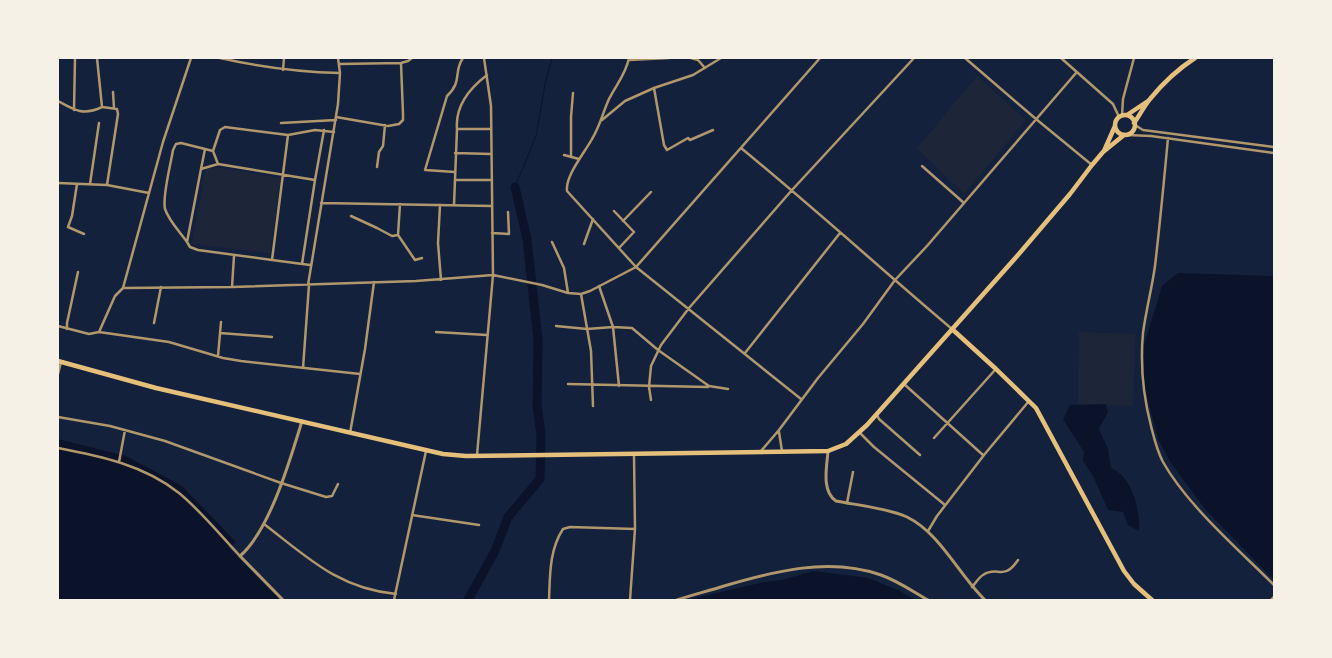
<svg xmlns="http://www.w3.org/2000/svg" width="1332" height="658" font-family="'PT Sans',sans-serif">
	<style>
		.green { fill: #1d2539 }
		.water { fill: #0b132b }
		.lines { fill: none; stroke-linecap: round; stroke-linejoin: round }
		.stream { stroke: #0b132b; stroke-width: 1 }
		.river { stroke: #0b132b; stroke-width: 9 }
		.minor { stroke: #b1986c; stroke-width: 2.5 }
		.tertiary { stroke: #b1986c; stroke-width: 3 }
		.trunk { stroke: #e5c07b; stroke-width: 4.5 }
	</style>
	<rect width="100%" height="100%" fill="#14213d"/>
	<path class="green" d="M 977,76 L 1026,120 L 964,194 L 917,148 Z
		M 206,166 L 281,178 L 270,253 L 192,244 Z
		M 1079,332 L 1135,334 L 1133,406 L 1078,405 Z"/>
	<path class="water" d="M 1178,273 L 1274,276 L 1274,580 L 1205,509 L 1171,463 L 1158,439 L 1144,385 L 1144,345 L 1162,286 Z
		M 1106,404 L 1108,412 L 1099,429 L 1108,449 L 1111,468 C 1133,477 1140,510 1139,531 L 1128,525 L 1123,512 L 1108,510 L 1093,476 L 1083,461 L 1084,452 L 1063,419 L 1070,405 Z
		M 58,439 L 126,456 L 182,486 L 236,542 L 229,548 L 280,600 L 58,600 Z
		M 813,571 L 868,578 L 900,591 L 915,600 L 686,600 L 764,582 L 782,580 Z"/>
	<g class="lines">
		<path class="stream" d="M 515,187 L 536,136 L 545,84 L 552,58"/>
		<path class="river" d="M 468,600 L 495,551 L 508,517 L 540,479 L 541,434 L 537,406 L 538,340 L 527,239 L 515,187"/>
		<path class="minor" d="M 97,58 L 102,107 L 117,109 L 118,114 L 107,185
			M 220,58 C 260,67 299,72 340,73
			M 629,58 C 626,74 616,85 609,99 C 603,112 600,126 592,139 C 585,152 565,176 567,191 L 636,267 L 801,399
			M 691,58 L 698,60 L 705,68
			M 965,58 L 1036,119 L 1092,165
			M 1061,58 L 1113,104 L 1119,117
			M 629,60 L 669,58
			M 339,64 L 401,63 L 408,61 L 412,58
			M 283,70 L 284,58
			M 487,75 C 470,88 455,106 457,129 L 491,129
			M 654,88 L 664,145 L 667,150 L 688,138 L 690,140 L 713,130
			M 113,92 L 114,108
			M 58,101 C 74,110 83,116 102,107
			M 74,110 L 75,58
			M 1122,116 L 1123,99 L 1134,58
			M 336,117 L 388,126 L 399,124 L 403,120 L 403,114 L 401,63
			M 602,120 L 625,101 L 654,88 L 693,75 L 721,58
			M 281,123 L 336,120
			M 1135,125 L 1143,130 L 1274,147
			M 288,135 L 272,260 L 198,250 L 190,247 L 187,242 L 201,169 L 218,164 L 315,180 L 324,130
			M 1127,135 L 1151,136 L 1274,153
			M 1168,138 C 1164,181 1160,223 1155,266 C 1152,288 1146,310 1143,333 C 1140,365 1143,395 1151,426 C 1154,438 1157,451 1163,462 C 1187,505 1239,550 1274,585
			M 741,148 C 813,207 881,269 952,329
			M 213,151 L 220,130 L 225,127 L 288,135 L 315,130 L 334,132
			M 455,153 L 491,154
			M 564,155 L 579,159
			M 571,157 L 571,117 L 573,93
			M 922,166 L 964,203
			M 377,167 L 379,152 L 383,146 L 385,125
			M 201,169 L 205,149 L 213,151 L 218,164
			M 455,172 L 425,170 L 447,96 C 463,81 453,72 463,58
			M 455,180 L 491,180
			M 58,183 L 107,185 L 149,193
			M 77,184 L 72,216 L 68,227 L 84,234
			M 90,184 L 99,123
			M 321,203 L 492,206
			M 400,204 L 398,235 L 415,260 L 422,258
			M 440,205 L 438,243 L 441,280
			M 454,205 L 457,129
			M 614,211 L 634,232 L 619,248
			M 351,216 L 377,228 L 392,236 L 398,235
			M 623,221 L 651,192
			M 492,233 L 509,234 L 508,212
			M 187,242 C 180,232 169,221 165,209 C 162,197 171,163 173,150 L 176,144 L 181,143 L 205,149
			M 552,242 L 564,268 L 568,293
			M 584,244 L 593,219
			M 272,260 L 310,265
			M 302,264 L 315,180
			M 308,285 L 338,104 L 340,73 L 338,58
			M 599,286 L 613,327 L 619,386
			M 232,287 L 234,256
			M 123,288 L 163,142 L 191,58
			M 581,294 L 591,351 L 593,406
			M 154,323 L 161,287
			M 58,326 L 89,334 L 99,332 L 169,342 L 223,358 L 241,361 L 360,374
			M 556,326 L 587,329 L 613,327 L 632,328 L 658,350 L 709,386 L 728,389
			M 67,329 L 67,323 L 78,272
			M 99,332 L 115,296 L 123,288 L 232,287 L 416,281 L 493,275 L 542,285 L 568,293 L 581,294 L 590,291 L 636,267 L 820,58
			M 436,332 L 487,335
			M 220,333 L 272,337
			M 745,353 L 840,233
			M 218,356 L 221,322
			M 303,368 L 309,285
			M 58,374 L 61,362
			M 568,384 L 708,387
			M 904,384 L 983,455
			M 651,400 L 649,387 L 651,366 L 661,345 L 689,308 L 792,190 L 914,58
			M 877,415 L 879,419 L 920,455
			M 58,417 L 110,426 L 165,441 L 281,483 L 326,497 L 332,496 L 338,484
			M 779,432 L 782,451
			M 859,432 L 874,447 L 945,505
			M 350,433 L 365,349 L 374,282
			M 934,438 L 995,370
			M 58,448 C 100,456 144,465 179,493 C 201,511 220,535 240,556
			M 761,451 L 779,430 L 818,378 L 863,324 L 895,280 L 927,246 L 1076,73
			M 477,455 L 493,275 L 491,106 L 484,58
			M 119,462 L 125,430
			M 847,503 L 853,472
			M 412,515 L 479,525
			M 264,524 C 307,557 339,589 396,594
			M 928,531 L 937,516 L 984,455 L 1029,401
			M 972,587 C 976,583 979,577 983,575 C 998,565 1003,582 1018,560
			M 394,600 L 426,451
			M 549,600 C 550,577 549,550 563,529 L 570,527 L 635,529 L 634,455
			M 630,600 L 635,529
			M 1271,600 L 1274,597"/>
		<path class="tertiary" d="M 828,451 C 827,466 821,491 836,501 C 856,505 888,508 907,517 C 940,533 959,575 985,600
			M 283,600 L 240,556 C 270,530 290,460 302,421
			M 677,600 C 692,595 708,591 724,586 C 775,571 829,557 881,575 C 898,581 912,591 928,600"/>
		<path class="trunk" d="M 1127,115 L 1148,101
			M1115 125a10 10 0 1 1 20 0a10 10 0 1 1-20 0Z
			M 1134,123 C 1140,115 1144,106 1150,99 C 1163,83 1178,69 1195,58
			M 1104,151 L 1115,126
			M 952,329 L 996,369 L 1036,408 L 1124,571 L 1134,584 L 1152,600
			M 58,361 L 156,388 L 443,454 L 466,456 L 828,451 L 846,444 L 867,425 L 1018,255 L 1070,194 L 1092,165 L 1103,152 L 1124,135"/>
	</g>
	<rect width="1332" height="658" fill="none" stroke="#f6f1e7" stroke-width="118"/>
</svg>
